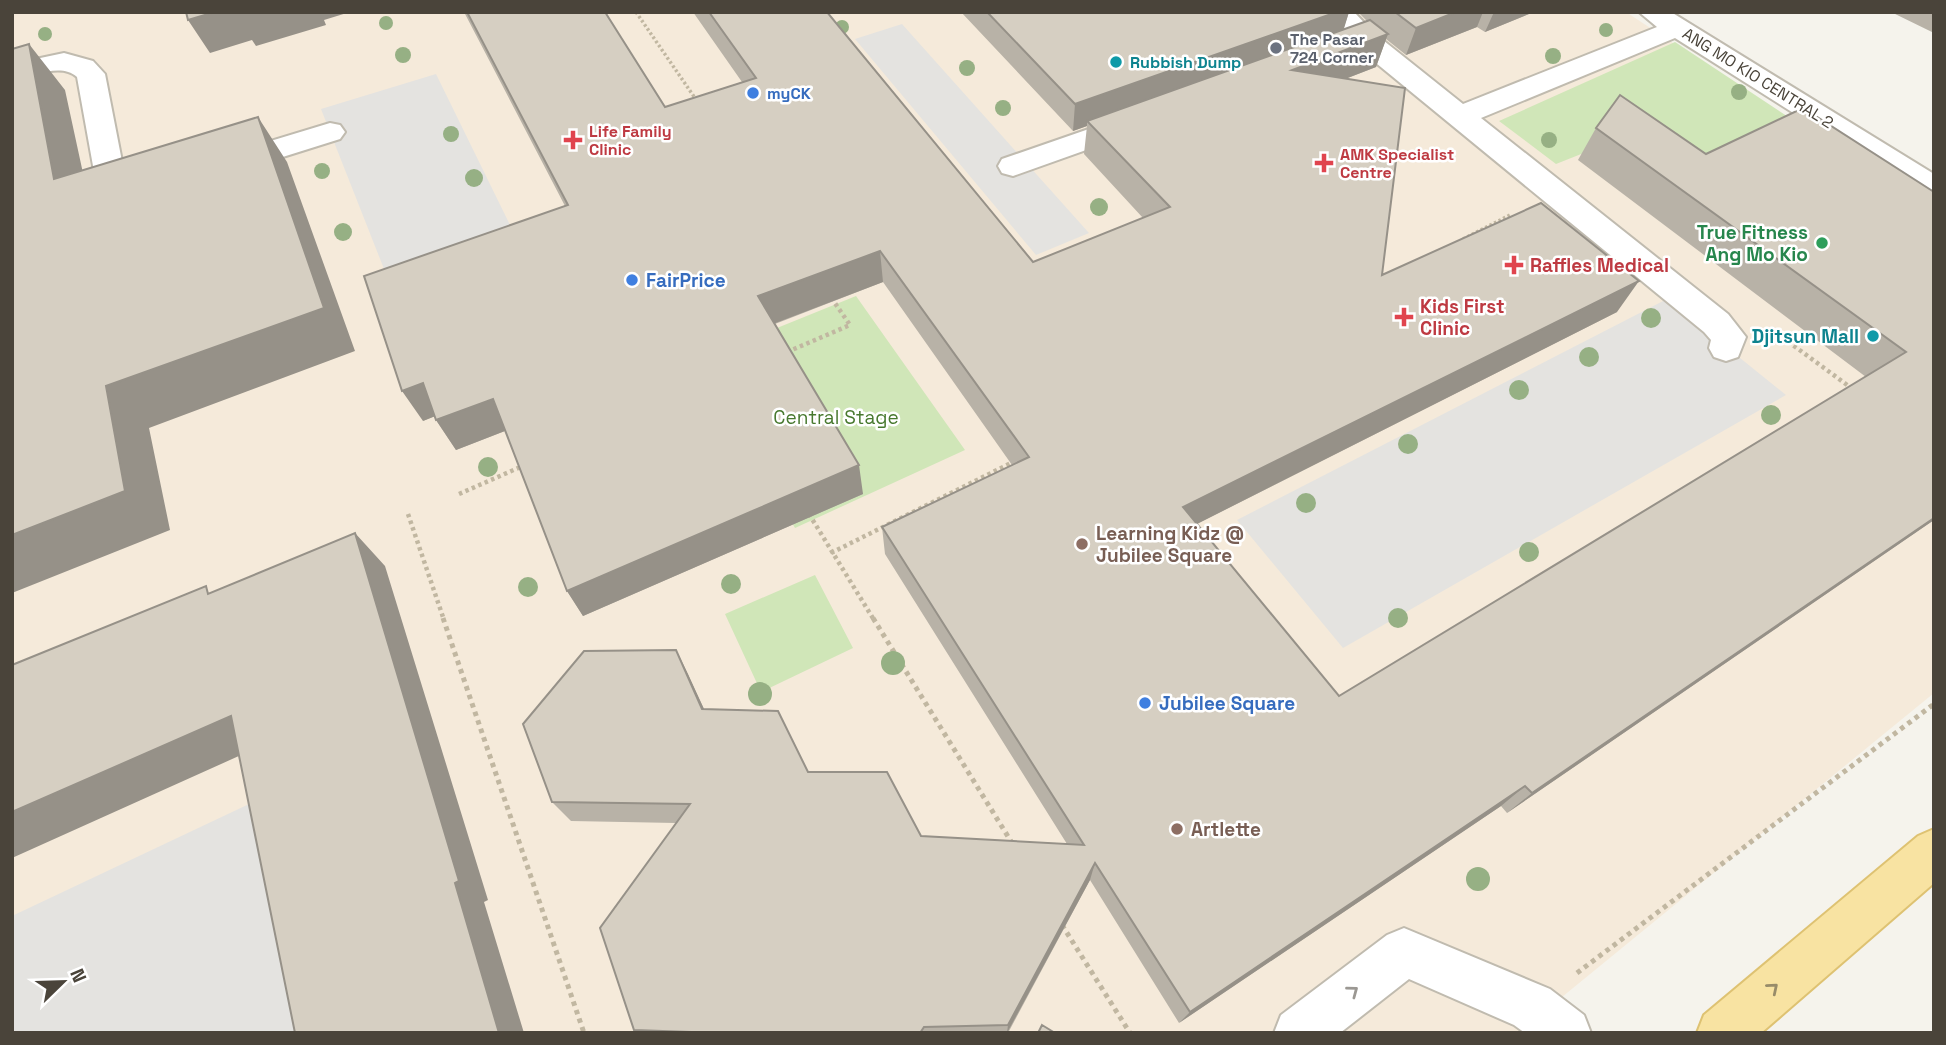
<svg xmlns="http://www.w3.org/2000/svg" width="1946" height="1045" font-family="'Space Grotesk',sans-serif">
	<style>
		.commercial { fill: #f5eada }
		.green { fill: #d0e6b8 }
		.parking { fill: #e4e3e0 }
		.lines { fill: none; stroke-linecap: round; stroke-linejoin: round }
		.minor-casing { stroke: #c0bbaf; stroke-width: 4 }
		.major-casing { stroke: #dec272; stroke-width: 4 }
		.path-far2 { stroke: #c1b7a1; stroke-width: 3.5; stroke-dasharray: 2.5 2.5; stroke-linecap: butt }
		.path-far1 { stroke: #c1b7a1; stroke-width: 4.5; stroke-dasharray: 3.5 3.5; stroke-linecap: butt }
		.path { stroke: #c1b7a1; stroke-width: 5; stroke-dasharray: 4.5 4.5; stroke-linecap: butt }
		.minor { fill: #fff; fill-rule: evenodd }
		.major { fill: #f8e3a2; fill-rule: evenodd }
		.tree { fill: #96b084 }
		.wall { fill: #b8b2a7 }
		.shaded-wall { fill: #969188 }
		.building { fill: #d6cfc2; stroke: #969188; stroke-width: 2 }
		.oneway { stroke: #988c69 }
		.oneway2 { stroke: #9b9893 }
		.worship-dot { fill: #6b7280; stroke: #fff; stroke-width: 2.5 }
		.culture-dot { fill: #0f9aa8; stroke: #fff; stroke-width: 2.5 }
		.shop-dot { fill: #3f7fe0; stroke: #fff; stroke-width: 2.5 }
		.health-dot { fill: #e0444e; stroke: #fff; stroke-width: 2.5 }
		.leisure-dot { fill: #2e9e5b; stroke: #fff; stroke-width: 2.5 }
		.education-dot { fill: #8d6e63; stroke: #fff; stroke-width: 2.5 }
		.labels { text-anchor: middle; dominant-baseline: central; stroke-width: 5; stroke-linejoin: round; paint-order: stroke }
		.far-worship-label { font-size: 16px; font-weight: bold; fill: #5b616d; stroke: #fff; text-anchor: start }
		.far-culture-label { font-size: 16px; font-weight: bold; fill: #0d838f; stroke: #fff; text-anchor: start }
		.far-street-label { font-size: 16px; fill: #4a443a; stroke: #fff }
		.far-shop-label { font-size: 16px; font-weight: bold; fill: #366cbe; stroke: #fff; text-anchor: start }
		.far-health-label { font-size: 16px; font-weight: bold; fill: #be3a42; stroke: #fff; text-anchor: start }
		.leisure-label { font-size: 19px; font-weight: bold; fill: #27864d; stroke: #fff; text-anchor: end }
		.health-label { font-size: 19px; font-weight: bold; fill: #be3a42; stroke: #fff; text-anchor: start }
		.shop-label { font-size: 19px; font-weight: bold; fill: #366cbe; stroke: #fff; text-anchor: start }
		.culture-label { font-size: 19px; font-weight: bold; fill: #0d838f; stroke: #fff; text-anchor: end }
		.park-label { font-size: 19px; fill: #48792f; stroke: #fff }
		.education-label { font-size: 19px; font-weight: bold; fill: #785e54; stroke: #fff; text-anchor: start }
	</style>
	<rect width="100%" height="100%" fill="#f5f3ec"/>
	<path class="commercial" d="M 12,12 L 1626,12 L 1934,215 L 1934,693 L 1518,1033 L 12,1033 Z"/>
	<path class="green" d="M 1675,42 L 1802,126 L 1730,164 L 1624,137 L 1556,164 L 1499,121 Z
		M 856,296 L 965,450 L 795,528 L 710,379 L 789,347 L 777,328 Z
		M 815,575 L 853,648 L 761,692 L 725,614 Z"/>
	<path class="parking" d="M 902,24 L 1089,233 L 1036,255 L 855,39 Z
		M 436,74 L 510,225 L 384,269 L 321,109 Z
		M 1667,299 L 1786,395 L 1343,648 L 1237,520 Z
		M 268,795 L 325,1033 L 12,1033 L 12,916 Z"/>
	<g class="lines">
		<g class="minor-casing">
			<path id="minor" d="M 1326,12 L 1354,12 L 1374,33 L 1463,104 L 1657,27 L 1639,12 L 1671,12 L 1934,174 L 1934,198 L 1923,195 L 1675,38 L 1481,118 L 1728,314 L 1746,337 L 1738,357 L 1726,361 L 1714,357 L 1709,348 L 1711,340 L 1704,332 L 1354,45 Z
				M 64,53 L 93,61 L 105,74 L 126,182 L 149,186 L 153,193 L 149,200 C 130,205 108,206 97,188 L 77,77 C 60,62 32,77 12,82 L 12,64 Z
				M 1135,113 L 1145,115 L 1150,122 L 1145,129 L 1013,176 L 1002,173 L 998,166 L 1002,159 Z
				M 330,123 L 340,125 L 345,132 L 340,139 L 229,174 L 218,171 L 214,164 L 218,157 Z
				M 1404,928 L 1550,989 L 1584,1015 L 1591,1033 L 1525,1033 L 1514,1025 L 1409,979 L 1340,1033 L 1274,1033 L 1281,1015 L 1387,935 Z"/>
		</g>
		<g class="major-casing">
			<path id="major" d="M 1934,829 L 1934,883 L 1761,1033 L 1697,1033 L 1704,1015 L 1918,836 Z"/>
		</g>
		<path class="path-far2" d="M 636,12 L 697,101
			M 1463,239 L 1512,214"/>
		<path class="path-far1" d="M 1771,329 L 1854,390
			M 787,352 L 850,325 L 830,296
			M 459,494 L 525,465
			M 408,514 L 444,620
			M 809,514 L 874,620
			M 831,553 L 1017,460"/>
		<path class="path" d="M 443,618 L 584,1033
			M 873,618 L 1012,843
			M 1062,925 L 1130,1033
			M 1577,973 L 1934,704"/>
		<use href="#minor" class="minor"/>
		<use href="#major" class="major"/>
	</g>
	<g class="tree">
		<circle cx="386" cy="23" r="7"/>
		<circle cx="842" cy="27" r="7"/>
		<circle cx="1606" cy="30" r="7"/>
		<circle cx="45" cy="34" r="7"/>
		<circle cx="403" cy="55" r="8"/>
		<circle cx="1553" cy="56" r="8"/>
		<circle cx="967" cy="68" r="8"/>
		<circle cx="1739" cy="92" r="8"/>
		<circle cx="1003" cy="108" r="8"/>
		<circle cx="451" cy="134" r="8"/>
		<circle cx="1549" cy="140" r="8"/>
		<circle cx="322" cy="171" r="8"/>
		<circle cx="474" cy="178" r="9"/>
		<circle cx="1099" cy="207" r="9"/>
		<circle cx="343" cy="232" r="9"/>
		<circle cx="1651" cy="318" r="10"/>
		<circle cx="1589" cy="357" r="10"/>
		<circle cx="1519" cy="390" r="10"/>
		<circle cx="1771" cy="415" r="10"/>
		<circle cx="1408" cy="444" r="10"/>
		<circle cx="488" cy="467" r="10"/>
		<circle cx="1306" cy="503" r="10"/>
		<circle cx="1529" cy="552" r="10"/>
		<circle cx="731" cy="584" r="10"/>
		<circle cx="528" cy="587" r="10"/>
		<circle cx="1398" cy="618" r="10"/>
		<circle cx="893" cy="663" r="12"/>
		<circle cx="760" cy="694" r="12"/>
		<circle cx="1478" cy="879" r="12"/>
	</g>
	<path class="wall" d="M 464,12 L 605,12 L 665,107 L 742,82 L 693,12 L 827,12 L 1033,262 L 1143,218 L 1084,154 L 1087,126 L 1073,131 L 961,12 L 1349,12 L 1343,30 L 1367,21 L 1358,12 L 1534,12 L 1485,32 L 1477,27 L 1406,55 L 1386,39 L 1376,67 L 1345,79 L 1382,275 L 1617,312 L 1197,524 L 1339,696 L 1866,377 L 1578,160 L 1596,128 L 1706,154 L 1934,192 L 1934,520 L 1507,813 L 1501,806 L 1179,1023 L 1090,880 L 1008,1033 L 638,1033 L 634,1030 L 676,823 L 571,821 L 552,802 L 676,650 L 704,709 L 808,772 L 921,836 L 1067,844 L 885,554 L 882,527 L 1012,465 L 883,282 L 775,324 L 863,494 L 583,616 L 567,591 L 505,431 L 456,450 L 436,420 L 435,416 L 423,421 L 565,206 Z
		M 1891,12 L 1934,12 L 1934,33 Z"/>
	<path class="shaded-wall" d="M 215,12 L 350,12 L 324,20 L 326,25 L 256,46 L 252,40 L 210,53 L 188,20 Z
		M 1337,12 L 1349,12 L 1342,35 L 1087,121 L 1087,126 L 1073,131 L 1075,104 Z
		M 1456,12 L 1483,12 L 1477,27 L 1406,55 L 1416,28 Z
		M 1494,12 L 1534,12 L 1485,32 Z
		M 1388,34 L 1376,67 L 1283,103 L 1292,70 Z
		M 29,44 L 65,90 L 94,224 L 54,179 Z
		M 258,117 L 287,162 L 355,351 L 149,428 L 170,530 L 12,593 L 12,535 L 106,386 Z
		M 880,251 L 883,282 L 765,327 L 758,296 Z
		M 1639,281 L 1617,312 L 1175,535 L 1183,507 Z
		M 423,383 L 443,413 L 423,421 L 402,391 Z
		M 493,399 L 510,429 L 456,450 L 436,420 Z
		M 859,465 L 863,494 L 583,616 L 567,591 Z
		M 1934,518 L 1934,520 L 1507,813 L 1532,793 Z
		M 355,533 L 385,566 L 488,900 L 484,902 L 524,1033 L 499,1033 L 455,883 Z
		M 676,650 L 688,674 L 714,731 L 702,709 Z
		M 231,716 L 270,742 L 12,858 L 12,812 Z
		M 1525,786 L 1501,806 L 1179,1023 L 1190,1012 Z
		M 1095,863 L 1090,880 L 1007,1033 L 1008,1025 Z"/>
	<path class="building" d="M 186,12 L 215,12 L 188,20 Z
		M 467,12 L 605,12 L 665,107 L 756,78 L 709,12 L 827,12 L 1033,262 L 1170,207 L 1087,121 L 1370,20 L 1388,34 L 1292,70 L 1405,88 L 1382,275 L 1541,203 L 1639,281 L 1183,507 L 1339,696 L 1906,352 L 1596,128 L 1620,95 L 1706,154 L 1803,108 L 1934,192 L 1934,518 L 1532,793 L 1525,786 L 1190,1012 L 1095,863 L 1008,1025 L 924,1027 L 920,1033 L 720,1033 L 634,1030 L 600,928 L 690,804 L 552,802 L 523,724 L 584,651 L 676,650 L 702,709 L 778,711 L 808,772 L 887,772 L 921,836 L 1084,845 L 882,527 L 1029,457 L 880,251 L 758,296 L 859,465 L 567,591 L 493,399 L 436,420 L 423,383 L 402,391 L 364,276 L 568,205 Z
		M 987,12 L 1337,12 L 1075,104 Z
		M 1395,12 L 1456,12 L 1416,28 Z
		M 29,44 L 54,179 L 258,117 L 324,308 L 106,386 L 125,491 L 12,535 L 12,49 Z
		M 355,533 L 459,881 L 455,883 L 499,1033 L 295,1033 L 231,716 L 12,812 L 12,665 L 206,586 L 208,594 Z
		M 1042,1025 L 1055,1033 L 1038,1033 Z"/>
	<defs><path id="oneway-chevron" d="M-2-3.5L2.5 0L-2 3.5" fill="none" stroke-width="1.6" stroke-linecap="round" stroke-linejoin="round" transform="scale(1.75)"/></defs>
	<use class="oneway" href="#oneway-chevron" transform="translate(1773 988) rotate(-40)"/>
	<use class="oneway2" href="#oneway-chevron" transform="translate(1353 991) rotate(-37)"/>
	<circle class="worship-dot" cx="1276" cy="48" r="7"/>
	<g class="culture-dot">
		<circle cx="1116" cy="62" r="7"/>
		<circle cx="1873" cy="336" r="7"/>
	</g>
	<g class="shop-dot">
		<circle cx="753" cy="93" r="7"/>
		<circle cx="632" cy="280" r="7"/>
		<circle cx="1145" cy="703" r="7"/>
	</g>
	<g class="health-dot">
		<path d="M569.5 129.5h7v7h7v7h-7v7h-7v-7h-7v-7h7z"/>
		<path d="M1320.5 152.5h7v7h7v7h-7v7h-7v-7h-7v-7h7z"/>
		<path d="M1510.5 254.5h7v7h7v7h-7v7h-7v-7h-7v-7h7z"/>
		<path d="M1400.5 306.5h7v7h7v7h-7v7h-7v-7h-7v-7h7z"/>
	</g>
	<circle class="leisure-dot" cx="1822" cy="243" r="7"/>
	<g class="education-dot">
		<circle cx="1082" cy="544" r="7"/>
		<circle cx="1177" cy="829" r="7"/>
	</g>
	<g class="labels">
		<g class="far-worship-label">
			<text x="1290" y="39">The Pasar<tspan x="1290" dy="18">724 Corner</tspan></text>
		</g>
		<g class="far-culture-label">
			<text x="1130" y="62">Rubbish Dump</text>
		</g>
		<g class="far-street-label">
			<text transform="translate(1758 78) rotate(32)">ANG MO KIO CENTRAL 2</text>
		</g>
		<g class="far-shop-label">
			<text x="767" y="93">myCK</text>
		</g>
		<g class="far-health-label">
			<text x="589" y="131">Life Family<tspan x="589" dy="18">Clinic</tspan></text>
			<text x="1340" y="154">AMK Specialist<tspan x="1340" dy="18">Centre</tspan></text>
		</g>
		<g class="leisure-label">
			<text x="1808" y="232">True Fitness<tspan x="1808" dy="22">Ang Mo Kio</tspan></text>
		</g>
		<g class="health-label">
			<text x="1530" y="265">Raffles Medical</text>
			<text x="1420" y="306">Kids First<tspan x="1420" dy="22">Clinic</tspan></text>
		</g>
		<g class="shop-label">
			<text x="646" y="280">FairPrice</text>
			<text x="1159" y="703">Jubilee Square</text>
		</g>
		<g class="culture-label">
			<text x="1859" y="336">Djitsun Mall</text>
		</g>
		<g class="park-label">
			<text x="836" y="417">Central Stage</text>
		</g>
		<g class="education-label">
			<text x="1096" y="533">Learning Kidz @<tspan x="1096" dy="22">Jubilee Square</tspan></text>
			<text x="1191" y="829">Artlette</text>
		</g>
	</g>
	<rect width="1946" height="1045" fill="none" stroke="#4a443a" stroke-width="28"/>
	<g transform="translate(63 982) rotate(67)" stroke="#ffffff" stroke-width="5" paint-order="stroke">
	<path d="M0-5L12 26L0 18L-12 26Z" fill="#4a443a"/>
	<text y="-10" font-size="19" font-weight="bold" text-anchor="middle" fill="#4a443a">N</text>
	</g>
</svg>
